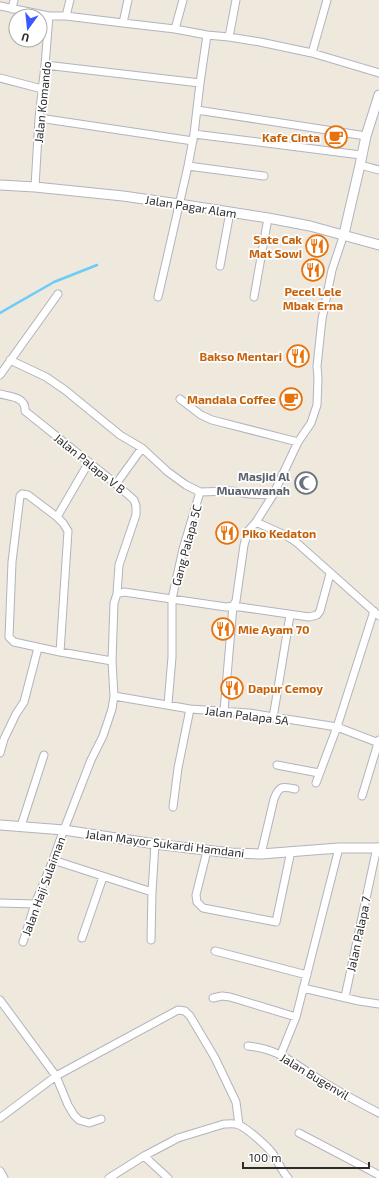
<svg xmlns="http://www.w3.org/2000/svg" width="379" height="1178" font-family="'Exo 2',sans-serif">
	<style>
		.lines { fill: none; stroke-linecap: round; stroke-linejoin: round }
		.stream { stroke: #6accf7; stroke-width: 2.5 }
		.minor-casing { stroke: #b2b3c0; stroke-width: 9 }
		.tertiary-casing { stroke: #b2b3c0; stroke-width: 11 }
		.minor { stroke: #fff; stroke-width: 7 }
		.tertiary { stroke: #fff; stroke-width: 9 }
		.labels { text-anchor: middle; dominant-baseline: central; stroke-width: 3.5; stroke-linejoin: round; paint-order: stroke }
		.street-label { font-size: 12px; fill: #2c2c2c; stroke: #fff }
		.food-label { font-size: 12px; font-weight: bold; fill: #c56008; stroke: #fff; text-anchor: end }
		.worship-label { font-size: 12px; font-weight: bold; fill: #5b616d; stroke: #fff; text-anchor: end }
	</style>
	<rect width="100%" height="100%" fill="#eee8dd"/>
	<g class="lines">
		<path class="stream" d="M 0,313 L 54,282 L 97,265"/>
		<g class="minor-casing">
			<path id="minor" d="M 0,6 L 49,16 L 66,16 L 123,23 L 175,29 L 207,35 L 229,37 L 260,42 L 312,53 L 379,73
				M 12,9 L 14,0
				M 66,16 L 70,0
				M 123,23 L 128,0
				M 175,29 L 183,0
				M 229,37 L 236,0
				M 312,53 L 327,0
				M 45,65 L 200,83
				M 0,78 L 42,89
				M 197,110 L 366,136
				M 39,118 L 193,141
				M 194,134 L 361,155
				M 360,165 L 379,170
				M 188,166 L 264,176
				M 35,187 L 39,118 L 45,65 L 49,16
				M 220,266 L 230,212
				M 158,297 L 188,166 L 194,134 L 200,83 L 207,35
				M 254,297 L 268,218
				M 10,360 L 46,377 L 65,390 L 120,435 L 142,448 L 168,472 L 186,485 L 200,492 L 232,491 L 249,494 L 273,495
				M 0,375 L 58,294
				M 0,394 C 11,397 26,397 25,411 L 116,484 L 134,500 L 136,506 L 136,515 L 119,565 L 117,594 L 114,603 L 112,661 L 114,696 L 112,709 L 103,736 L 91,760 L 60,840 L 53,860 L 35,904 L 23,942
				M 180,399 L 201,415 L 212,420 L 298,442
				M 116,484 L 142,448
				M 57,517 L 89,462
				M 256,522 L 287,536 L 296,542 L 379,616
				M 117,594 L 124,592 L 226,607 L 233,606 L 236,601 L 244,545 L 248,531 L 256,522 L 273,495 L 298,442 L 311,423 L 317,405 L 318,378 L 317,366 L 322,319 L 332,270 L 344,234
				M 60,652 L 68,531 L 63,523 L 57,517 L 28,495 L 22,494 L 20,496 L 12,562 L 9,637 L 14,642 L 60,652 L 112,661
				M 114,696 L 190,709 L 249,713 L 337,727 L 379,743
				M 168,704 L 172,657 L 172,599 L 183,549 L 200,492
				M 224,711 L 233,606 L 309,617 L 317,615 L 320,611 L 330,574
				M 273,718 L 290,615
				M 0,753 L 4,739 L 16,714 L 24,702 L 38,648
				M 277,765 L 319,773
				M 316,783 L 337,727 L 374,611
				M 362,796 L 379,740
				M 173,807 L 178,768 L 190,709
				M 21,826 L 44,755
				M 207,851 L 196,895 L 197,902 L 203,908 L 276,922 L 291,851
				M 261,854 L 274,799 C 279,786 282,786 295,789
				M 53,860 L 152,892
				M 0,903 L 35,904
				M 82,938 L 103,877
				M 151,940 L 152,892 L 155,844
				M 215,951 L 307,975
				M 303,988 L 359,1001 L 379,1004
				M 345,997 L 377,847
				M 213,998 L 222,996 L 230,997 L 296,1017
				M 0,1000 L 56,1076 L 68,1105 L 74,1115 L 79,1120 L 89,1123 L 101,1119
				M 248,1046 C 279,1049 293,1063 317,1078 C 337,1091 358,1102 379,1113
				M 281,1054 L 296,1017 L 339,848
				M 0,1118 L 56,1076 L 178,1010 L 185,1011 L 190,1016 L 215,1058 L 236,1102 L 239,1125
				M 299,1133 L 379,1175
				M 144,1156 L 168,1178
				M 0,1171 L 4,1178
				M 109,1178 L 144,1156 L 178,1138 L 224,1124 C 228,1124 235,1123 239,1125 C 248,1129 267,1146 273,1154 C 278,1162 282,1171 288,1178"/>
		</g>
		<g class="tertiary-casing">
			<path id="tertiary" d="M 0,185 L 35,187 L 123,196 L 179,204 L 268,218 L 310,226 L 379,245
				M 344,234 L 360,165 L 366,136 L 379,95
				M 0,825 L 64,830 L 155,844 L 231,853 L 261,854 L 339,848 L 379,848"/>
		</g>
		<use href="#minor" class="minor"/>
		<use href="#tertiary" class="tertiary"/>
	</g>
	<defs>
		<g id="cafe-ring" transform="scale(1.15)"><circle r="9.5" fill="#fff" stroke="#e8710a" stroke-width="1.5"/><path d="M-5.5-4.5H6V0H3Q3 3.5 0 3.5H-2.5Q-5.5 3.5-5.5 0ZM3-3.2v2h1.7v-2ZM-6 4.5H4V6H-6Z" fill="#e8710a"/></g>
		<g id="restaurant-ring" transform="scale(1.15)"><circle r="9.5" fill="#fff" stroke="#e8710a" stroke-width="1.5"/><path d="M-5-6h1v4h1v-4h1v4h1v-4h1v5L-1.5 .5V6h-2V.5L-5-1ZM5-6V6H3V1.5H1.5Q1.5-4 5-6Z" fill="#e8710a"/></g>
		<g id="mosque-ring" transform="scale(1.15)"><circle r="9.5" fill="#fff" stroke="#6b7280" stroke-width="1.5"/><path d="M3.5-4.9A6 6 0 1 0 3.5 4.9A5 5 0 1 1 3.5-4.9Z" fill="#6b7280"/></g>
	</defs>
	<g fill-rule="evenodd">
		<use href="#cafe-ring" x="336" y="137"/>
		<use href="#restaurant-ring" x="317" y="246"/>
		<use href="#restaurant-ring" x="313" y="270"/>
		<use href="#restaurant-ring" x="298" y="356"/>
		<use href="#cafe-ring" x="291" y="399"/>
		<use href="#mosque-ring" x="306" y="483"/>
		<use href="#restaurant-ring" x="227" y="533"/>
		<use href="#restaurant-ring" x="223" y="629"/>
		<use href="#restaurant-ring" x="232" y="688"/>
	</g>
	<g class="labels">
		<g class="street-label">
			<text transform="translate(42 102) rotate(-84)">Jalan Komando</text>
			<text transform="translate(191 206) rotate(9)">Jalan Pagar Alam</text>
			<text transform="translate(90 463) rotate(39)">Jalan Palapa V B</text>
			<text transform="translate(186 545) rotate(-75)">Gang Palapa 5C</text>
			<text transform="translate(247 715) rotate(7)">Jalan Palapa 5A</text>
			<text transform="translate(165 843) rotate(7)">Jalan Mayor Sukardi Hamdani</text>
			<text transform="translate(43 886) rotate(-70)">Jalan Haji Sulaiman</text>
			<text transform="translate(358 934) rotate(-78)">Jalan Palapa 7</text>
			<text transform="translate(315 1076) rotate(31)">Jalan Bugenvil</text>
		</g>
		<g class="food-label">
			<text x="320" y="137">Kafe Cinta</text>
			<text x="302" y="239">Sate Cak<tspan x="302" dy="14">Mat Sowi</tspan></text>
			<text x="313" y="291" text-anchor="middle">Pecel Lele<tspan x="313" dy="14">Mbak Erna</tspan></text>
			<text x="282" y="356">Bakso Mentari</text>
			<text x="276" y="399">Mandala Coffee</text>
			<text x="242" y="533" text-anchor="start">Piko Kedaton</text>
			<text x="238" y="629" text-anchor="start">Mie Ayam 70</text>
			<text x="248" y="688" text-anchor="start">Dapur Cemoy</text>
		</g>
		<g class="worship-label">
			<text x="290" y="476">Masjid Al<tspan x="290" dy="14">Muawwanah</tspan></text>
		</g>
	</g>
	<g transform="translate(28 28) rotate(195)"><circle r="19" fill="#ffffff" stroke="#ababab"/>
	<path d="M0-3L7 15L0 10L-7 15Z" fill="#3a58ff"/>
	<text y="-6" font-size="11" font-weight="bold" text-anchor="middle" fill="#2c2c2c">U</text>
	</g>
	<path d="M243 1162v6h126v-6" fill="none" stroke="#2c2c2c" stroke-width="2"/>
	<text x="249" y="1162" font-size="12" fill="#2c2c2c" stroke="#ffffff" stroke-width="3" paint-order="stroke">100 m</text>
</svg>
